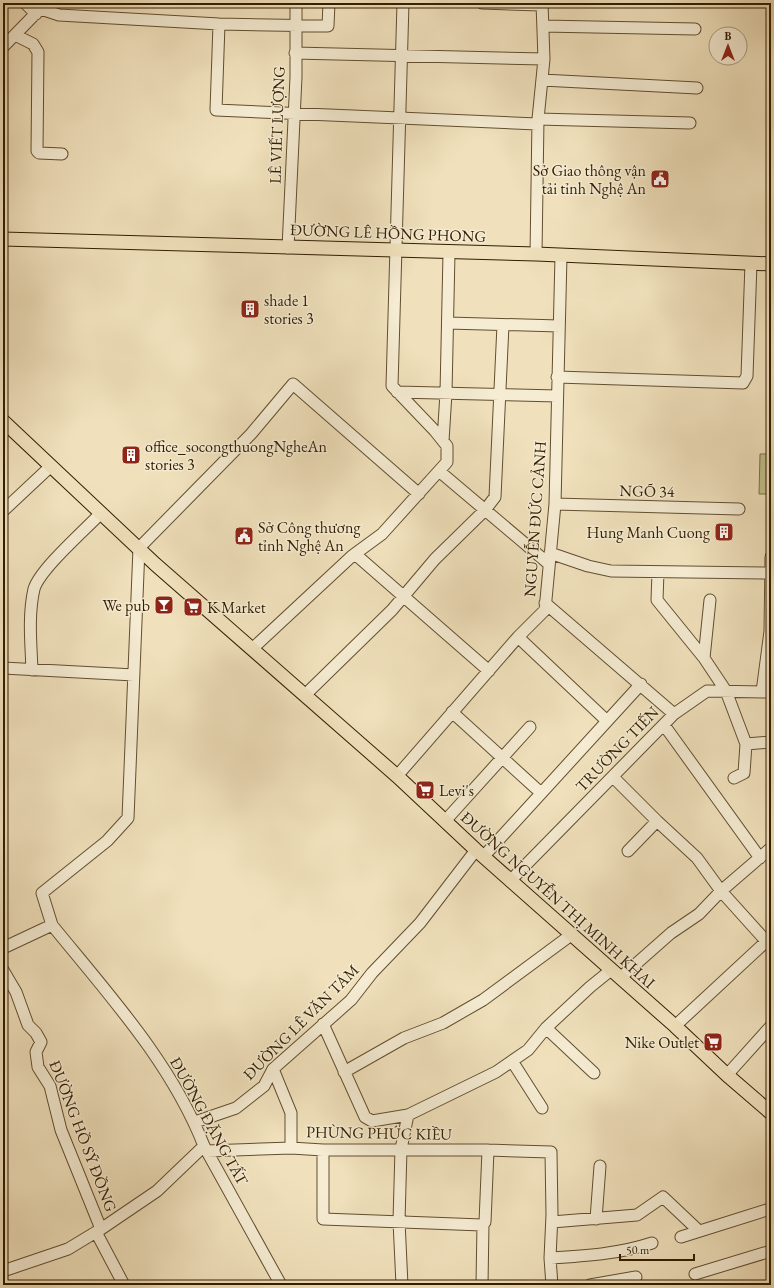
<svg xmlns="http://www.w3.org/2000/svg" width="774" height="1288" font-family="'EB Garamond',serif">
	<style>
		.green { fill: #c0c18c; stroke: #796f46 }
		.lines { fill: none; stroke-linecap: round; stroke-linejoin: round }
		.minor-casing { stroke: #624e2f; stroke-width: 13 }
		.major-casing { stroke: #321d00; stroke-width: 15 }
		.minor { stroke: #f5ecd3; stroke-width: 11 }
		.major { stroke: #f0e1bc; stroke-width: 13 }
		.labels { text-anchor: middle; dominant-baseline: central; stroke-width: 3; stroke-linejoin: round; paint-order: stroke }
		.street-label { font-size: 16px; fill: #321d00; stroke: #f5ecd3 }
		.poi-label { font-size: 16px; fill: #321d00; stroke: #f5ecd3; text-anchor: start }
	</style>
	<rect width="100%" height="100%" fill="#f0e1bc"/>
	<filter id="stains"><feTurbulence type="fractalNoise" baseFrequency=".005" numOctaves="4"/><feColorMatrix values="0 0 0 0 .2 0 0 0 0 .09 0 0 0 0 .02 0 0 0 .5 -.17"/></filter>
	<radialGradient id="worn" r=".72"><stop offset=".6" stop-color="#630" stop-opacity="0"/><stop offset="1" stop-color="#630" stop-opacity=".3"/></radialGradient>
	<path class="green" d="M 760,454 L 771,454 L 771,494 L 759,494 Z"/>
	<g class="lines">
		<g class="minor-casing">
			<path id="minor" d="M 25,3 L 36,14
				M 482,3 L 541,5
				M 41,9 L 59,15 L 219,24 L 328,26 L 329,3
				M 219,24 L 216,110 L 537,124
				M 543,26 L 695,29
				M 15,35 L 33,44 L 38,52 L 37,151 L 39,153 L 62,154
				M 3,47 L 46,3
				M 295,53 L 544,59
				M 542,80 L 697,88
				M 538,119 L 690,123
				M 288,248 L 296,77 L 296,3
				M 536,254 L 538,119 L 544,59 L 542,3
				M 448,323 L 559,326
				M 557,377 L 743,383 L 747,376 L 751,263
				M 397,392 L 557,396
				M 443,441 L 446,393 L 449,253
				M 439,471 L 549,564
				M 555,504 L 739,509
				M 3,511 L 51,466
				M 550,553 L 588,566 L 611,571 L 771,573
				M 355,554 L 489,671
				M 658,572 L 657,600 L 704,658 L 726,691 L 746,744 L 744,773 L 734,778
				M 545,603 L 674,714
				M 518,637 L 607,721
				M 252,649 L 352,556 L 382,534 L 447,462 L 447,446 L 435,431 L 392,386 L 403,3
				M 704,658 L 710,600
				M 3,668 L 134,675
				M 32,670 C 31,644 28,615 34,589 C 40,569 85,530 101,513
				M 762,692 L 770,631 L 771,557
				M 305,695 L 392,610 L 435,559 L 485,510 L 495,497 L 503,325
				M 452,712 L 541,793
				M 664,725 L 760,858
				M 746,744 L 771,742
				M 397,776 L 518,637 L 545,610 L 555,504 L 561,256
				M 613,777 L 657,821 L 697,858 L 721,891 L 766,941
				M 445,821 L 530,727
				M 628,851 L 657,821
				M 483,857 L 641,684
				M 510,881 L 674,714 L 707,691 L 771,692
				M 52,925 C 108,994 171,1062 204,1146 L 281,1285
				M 3,948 L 52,925 L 42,893 L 107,841 L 128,818 L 139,548 L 251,434 L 293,384 L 419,494
				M 3,970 L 16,992 L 28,1025 L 36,1033 L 41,1042 L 36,1052 L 38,1067 L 50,1086 L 61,1130 L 101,1229
				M 620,978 L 671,933 L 699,914 L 721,891 L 771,848
				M 323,1024 L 365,1117 L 372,1121 L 408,1115 L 496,1072 L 528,1050 L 546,1028 L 590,987 L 611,970
				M 675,1026 L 771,937
				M 546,1028 L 594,1073
				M 512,1061 L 542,1108
				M 273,1069 L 291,1113 L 291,1148
				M 344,1072 L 404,1038 L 443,1023 L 483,1000 L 571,935
				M 727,1075 L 771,1026
				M 195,1122 L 236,1108 L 264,1086 L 273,1069 L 351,1000 L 372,973 L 420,923 L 476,850
				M 323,1150 L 323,1219 L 482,1225 L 485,1222 L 488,1150
				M 207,1151 L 291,1148 L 323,1150 L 488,1150 L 551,1152 L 552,1215 L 550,1258 L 552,1285
				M 596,1219 L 600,1166
				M 552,1222 L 637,1215 L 663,1197 L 699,1231
				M 96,1232 L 124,1285
				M 681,1237 L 770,1209
				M 550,1258 C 584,1256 619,1254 652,1243
				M 3,1271 L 68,1249 L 101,1229 L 157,1191 L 204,1146
				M 695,1274 L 771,1251
				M 402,1285 L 399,1221 L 401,1149 L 408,1115
				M 482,1285 L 483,1224
				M 590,1285 L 636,1277"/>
		</g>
		<g class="major-casing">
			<path id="major" d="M 3,239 L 536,254 L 771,264
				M 3,421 L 155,564 L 397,776 L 476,850 L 675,1026 L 727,1075 L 771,1113"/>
		</g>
		<use href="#minor" class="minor"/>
		<use href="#major" class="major"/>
	</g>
	<defs>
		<g id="civic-square" transform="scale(1)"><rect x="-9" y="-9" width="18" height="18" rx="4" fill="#8f2418" stroke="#f5ecd3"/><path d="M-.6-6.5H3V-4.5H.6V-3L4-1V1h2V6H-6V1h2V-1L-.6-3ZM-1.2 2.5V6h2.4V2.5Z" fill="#fff"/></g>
		<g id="building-square" transform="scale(1)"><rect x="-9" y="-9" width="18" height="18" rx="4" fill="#8f2418" stroke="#f5ecd3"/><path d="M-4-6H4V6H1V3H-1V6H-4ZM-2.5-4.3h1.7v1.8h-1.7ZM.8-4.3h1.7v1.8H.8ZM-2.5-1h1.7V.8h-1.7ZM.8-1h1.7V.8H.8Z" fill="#fff"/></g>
		<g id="bar-square" transform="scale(1)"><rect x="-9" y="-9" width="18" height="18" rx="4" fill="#8f2418" stroke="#f5ecd3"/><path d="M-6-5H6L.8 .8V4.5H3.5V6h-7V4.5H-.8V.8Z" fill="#fff"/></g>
		<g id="supermarket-square" transform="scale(1)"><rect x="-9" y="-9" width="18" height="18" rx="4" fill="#8f2418" stroke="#f5ecd3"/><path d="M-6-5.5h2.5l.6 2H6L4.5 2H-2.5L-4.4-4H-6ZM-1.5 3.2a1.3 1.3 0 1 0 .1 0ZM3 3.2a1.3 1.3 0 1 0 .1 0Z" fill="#fff"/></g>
	</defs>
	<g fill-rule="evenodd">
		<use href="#civic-square" x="660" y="179"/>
		<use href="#building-square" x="250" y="309"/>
		<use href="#building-square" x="131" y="455"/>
		<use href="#building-square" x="724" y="532"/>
		<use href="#civic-square" x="244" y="536"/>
		<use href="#bar-square" x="164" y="605"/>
		<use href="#supermarket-square" x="193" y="607"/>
		<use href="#supermarket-square" x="425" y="790"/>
		<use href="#supermarket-square" x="713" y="1042"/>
	</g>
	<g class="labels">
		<g class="street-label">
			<text transform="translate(277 125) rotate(-88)">LÊ VIẾT LƯỢNG</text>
			<text transform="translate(388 233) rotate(2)">ĐƯỜNG LÊ HỒNG PHONG</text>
			<text transform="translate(647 491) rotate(1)">NGÕ 34</text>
			<text transform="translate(535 519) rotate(-86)">NGUYỄN ĐỨC CẢNH</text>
			<text transform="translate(617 749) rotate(-46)">TRƯỜNG TIẾN</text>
			<text transform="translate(558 900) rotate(42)">ĐƯỜNG NGUYỄN THỊ MINH KHAI</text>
			<text transform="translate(301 1022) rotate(-45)">ĐƯỜNG LÊ VĂN TÁM</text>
			<text transform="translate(209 1121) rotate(61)">ĐƯỜNG ĐẶNG TẤT</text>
			<text transform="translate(379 1133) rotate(1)">PHÙNG PHÚC KIỀU</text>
			<text transform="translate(83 1136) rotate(69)">ĐƯỜNG HỒ SỸ ĐỒNG</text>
		</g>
		<g class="poi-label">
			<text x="646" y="170" text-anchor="end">Sở Giao thông vận<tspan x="646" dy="18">tải tỉnh Nghệ An</tspan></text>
			<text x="264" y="300">shade 1<tspan x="264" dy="18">stories 3</tspan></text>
			<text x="145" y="446">office_socongthuongNgheAn<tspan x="145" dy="18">stories 3</tspan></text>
			<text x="258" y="527">Sở Công thương<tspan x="258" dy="18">tỉnh Nghệ An</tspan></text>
			<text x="710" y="532" text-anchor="end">Hung Manh Cuong</text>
			<text x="150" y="605" text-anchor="end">We pub</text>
			<text x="207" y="607">K Market</text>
			<text x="439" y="790">Levi's</text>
			<text x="699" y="1042" text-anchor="end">Nike Outlet</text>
		</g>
	</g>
	<rect width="774" height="1288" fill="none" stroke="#f0e1bc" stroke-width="16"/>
	<rect x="4" y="4" width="766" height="1280" fill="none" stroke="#321d00" stroke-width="2"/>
	<rect x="8" y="8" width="758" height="1272" fill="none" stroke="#321d00"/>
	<g transform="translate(728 46)"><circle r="19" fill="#f5ecd3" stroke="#a7997f"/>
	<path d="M0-3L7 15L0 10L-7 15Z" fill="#8f2418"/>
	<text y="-6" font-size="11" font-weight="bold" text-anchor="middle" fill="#321d00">B</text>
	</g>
	<path d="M620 1254v6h74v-6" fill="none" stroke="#321d00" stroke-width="2"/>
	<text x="626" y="1254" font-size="12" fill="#321d00" stroke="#f5ecd3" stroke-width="3" paint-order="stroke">50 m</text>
	<rect width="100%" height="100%" filter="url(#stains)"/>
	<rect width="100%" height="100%" fill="url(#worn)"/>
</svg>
